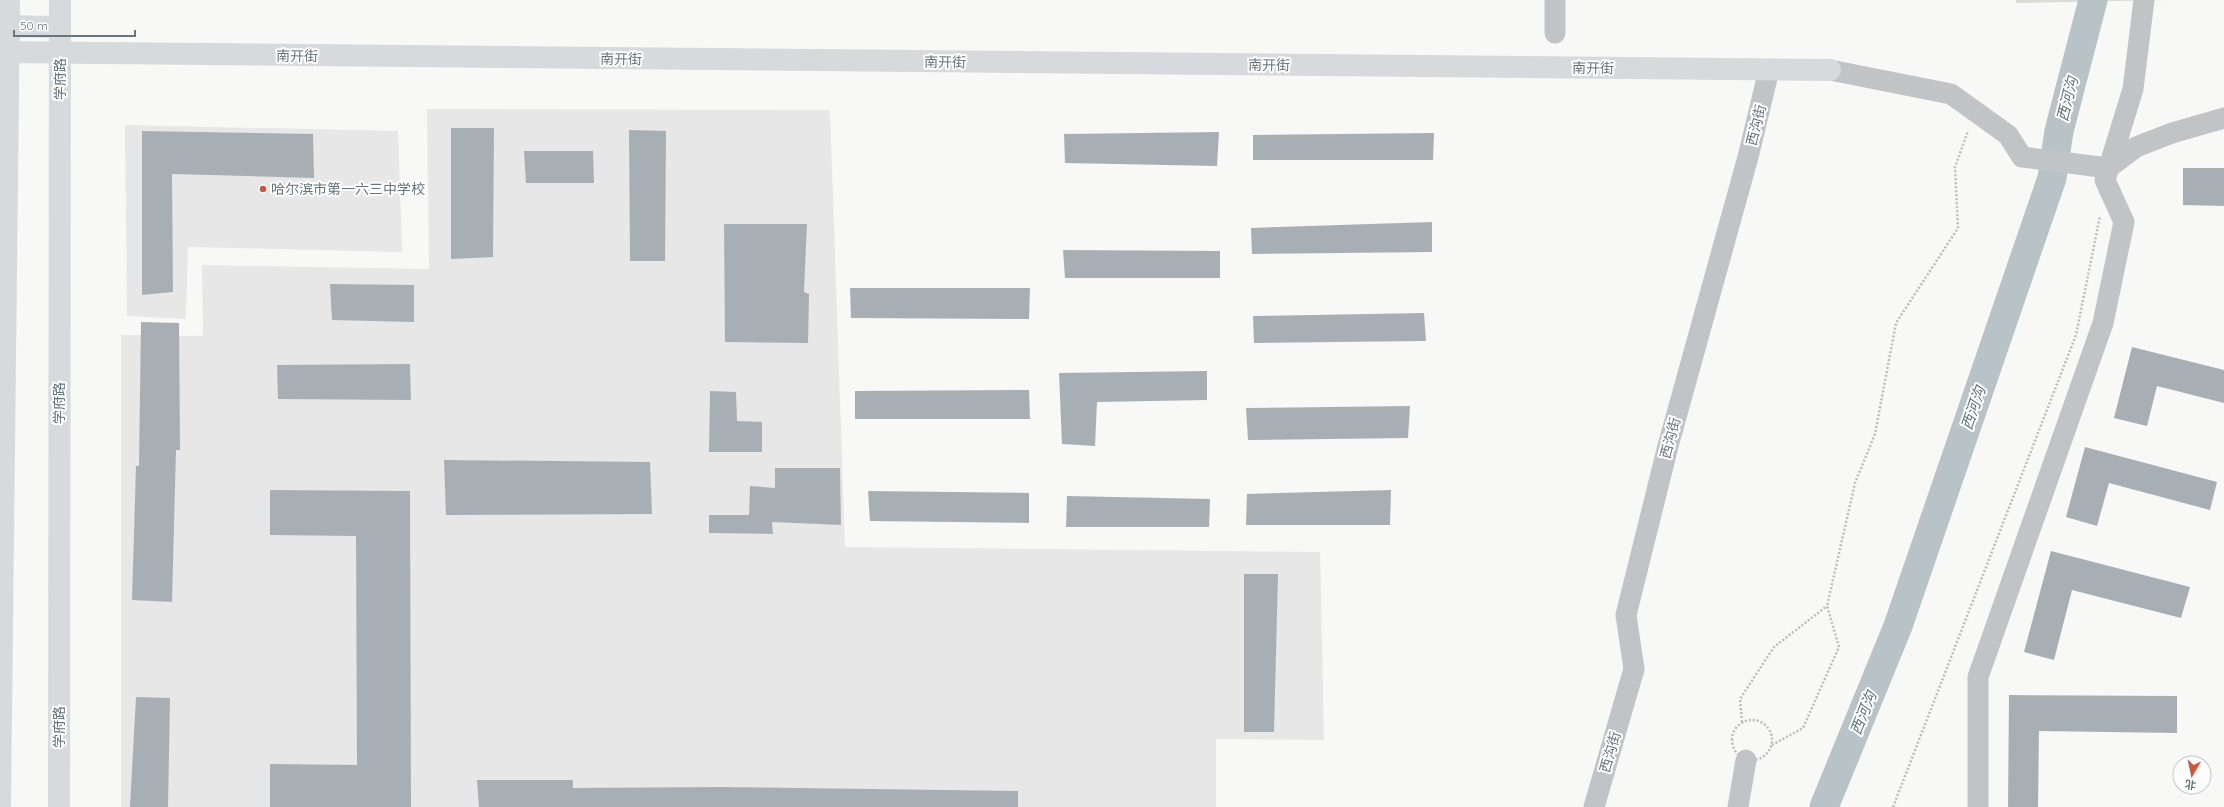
<svg xmlns="http://www.w3.org/2000/svg" width="2224" height="807" font-family="Quicksand,'Noto Sans SC',sans-serif">
	<style>
		.built { fill: #e6e7e6 }
		.green { fill: #d9ddd6 }
		.lines { fill: none; stroke-linecap: round; stroke-linejoin: round }
		.river { stroke: #b7c3c6; stroke-width: 29 }
		.building { fill: #a8afb4 }
		.path { stroke: #babdbf; stroke-width: 2.5; stroke-dasharray: 2 2; stroke-linecap: butt }
		.minor { stroke: #c0c4c7; stroke-width: 21 }
		.major { stroke: #d6dadd; stroke-width: 22 }
		.highway { stroke: #d6dadd; stroke-width: 22 }
		.poi-dot { fill: #d55339; stroke: #fff; stroke-width: 1.5 }
		.labels { text-anchor: middle; dominant-baseline: central; stroke-width: 4; stroke-linejoin: round; paint-order: stroke }
		.street-label { font-size: 14px; fill: #66757e; stroke: #fff }
		.poi-label { font-size: 14px; fill: #66757e; stroke: #fff; text-anchor: start }
		.water-label { font-size: 15px; font-style: italic; fill: #607478; stroke: #fff }
	</style>
	<rect width="100%" height="100%" fill="#f8f8f6"/>
	<path class="built" d="M 427,109 L 830,110 L 845,547 L 1320,552 L 1324,740 L 1216,739 L 1216,807 L 121,807 L 121,335 L 203,336 L 202,265 L 429,269 Z
		M 125,125 L 398,131 L 402,252 L 188,247 L 186,319 L 127,316 Z"/>
	<path class="green" d="M 2016,0 L 2170,0 L 2016,3 Z"/>
	<g class="lines">
		<path class="river" d="M 1824,807 L 1898,626 L 2052,178 L 2059,131 L 2093,0"/>
	</g>
	<path class="building" d="M 451,128 L 494,128 L 493,257 L 451,259 Z
		M 629,130 L 666,131 L 665,261 L 630,261 Z
		M 142,131 L 313,134 L 314,178 L 172,174 L 173,292 L 142,295 Z
		M 1219,132 L 1217,166 L 1065,163 L 1064,134 Z
		M 1434,133 L 1433,160 L 1253,160 L 1253,135 Z
		M 524,151 L 593,151 L 594,183 L 526,183 Z
		M 2183,168 L 2224,168 L 2224,206 L 2183,205 Z
		M 1432,222 L 1432,252 L 1252,254 L 1251,228 Z
		M 724,224 L 807,224 L 804,292 L 809,294 L 808,343 L 725,342 Z
		M 1063,250 L 1220,251 L 1220,278 L 1065,278 Z
		M 330,284 L 414,285 L 414,322 L 332,320 Z
		M 850,288 L 1030,288 L 1029,319 L 851,318 Z
		M 1424,313 L 1426,341 L 1254,343 L 1253,316 Z
		M 141,322 L 179,323 L 180,450 L 176,450 L 172,602 L 132,600 L 136,466 L 139,466 Z
		M 2132,347 L 2224,370 L 2224,403 L 2157,386 L 2147,426 L 2114,418 Z
		M 410,364 L 411,400 L 278,399 L 277,365 Z
		M 1207,371 L 1207,400 L 1097,402 L 1095,446 L 1062,444 L 1059,373 Z
		M 1029,390 L 1030,419 L 855,419 L 855,391 Z
		M 710,391 L 736,392 L 737,421 L 762,422 L 762,452 L 709,452 Z
		M 1410,406 L 1408,438 L 1248,440 L 1246,408 Z
		M 2085,447 L 2217,482 L 2210,510 L 2109,483 L 2097,526 L 2066,517 Z
		M 444,460 L 650,462 L 652,514 L 446,515 Z
		M 775,468 L 840,468 L 841,525 L 772,522 L 773,534 L 709,533 L 709,515 L 749,515 L 750,486 L 775,488 Z
		M 270,490 L 410,491 L 411,807 L 270,807 L 270,764 L 357,765 L 356,536 L 270,535 Z
		M 1391,490 L 1390,525 L 1246,525 L 1247,494 Z
		M 868,491 L 1029,493 L 1029,523 L 870,521 Z
		M 1067,496 L 1210,499 L 1209,527 L 1066,527 Z
		M 2051,551 L 2190,587 L 2181,618 L 2072,590 L 2054,660 L 2024,652 Z
		M 1244,574 L 1278,574 L 1274,732 L 1244,732 Z
		M 2009,695 L 2177,696 L 2177,733 L 2039,731 L 2038,807 L 2008,807 Z
		M 136,697 L 170,698 L 168,807 L 130,807 Z
		M 477,780 L 573,780 L 573,788 L 721,787 L 1018,791 L 1018,807 L 479,807 Z"/>
	<g class="lines">
		<path class="path" d="M1732 740a20 20 0 1 1 40 0a20 20 0 1 1-40 0Z
			M 1742,722 L 1740,699 L 1774,647 L 1827,606
			M 1772,745 L 1803,728 L 1839,647 L 1827,606 L 1855,483 L 1875,434 L 1896,323 L 1958,228 L 1955,167 L 1968,131
			M 1893,807 L 2076,335 L 2100,216"/>
		<path class="minor" d="M 1555,0 L 1555,33
			M 1830,70 L 1951,94 L 2008,135 L 2022,157 L 2108,168 L 2136,147 L 2172,133 L 2224,118
			M 1594,807 L 1634,669 L 1626,615 L 1668,446 L 1748,157 L 1769,70
			M 1738,807 L 1746,760
			M 1978,807 L 1978,677 L 2103,323 L 2124,222 L 2105,180 L 2133,89 L 2144,0"/>
		<path class="major" d="M 0,26 L 60,27
			M 0,52 L 1830,70"/>
		<path class="highway" d="M 0,807 L 9,0
			M 59,807 L 60,0"/>
	</g>
	<circle class="poi-dot" cx="263" cy="189" r="4"/>
	<g class="labels">
		<g class="street-label">
			<text transform="translate(297 56) rotate(1)">南开街</text>
			<text transform="translate(621 59) rotate(1)">南开街</text>
			<text transform="translate(945 62) rotate(1)">南开街</text>
			<text transform="translate(1269 65) rotate(1)">南开街</text>
			<text transform="translate(1593 68) rotate(1)">南开街</text>
			<text transform="translate(60 79) rotate(-90)">学府路</text>
			<text transform="translate(1756 125) rotate(-76)">西沟街</text>
			<text transform="translate(59 403) rotate(-90)">学府路</text>
			<text transform="translate(1670 438) rotate(-75)">西沟街</text>
			<text transform="translate(59 727) rotate(-90)">学府路</text>
			<text transform="translate(1610 752) rotate(-74)">西沟街</text>
		</g>
		<g class="poi-label">
			<text x="271" y="189">哈尔滨市第一六三中学校</text>
		</g>
		<g class="water-label">
			<text transform="translate(2067 99) rotate(-76)">西河沟</text>
			<text transform="translate(1973 408) rotate(-71)">西河沟</text>
			<text transform="translate(1863 713) rotate(-68)">西河沟</text>
		</g>
	</g>
	<g transform="translate(2192 775) rotate(189)"><circle r="19" fill="#ffffff" stroke="#c2c8cb"/>
	<path d="M0-3L7 15L0 10L-7 15Z" fill="#d55339"/>
	<text y="-6" font-size="11" font-weight="bold" text-anchor="middle" fill="#66757e">北</text>
	</g>
	<path d="M14 30v6h121v-6" fill="none" stroke="#66757e" stroke-width="2"/>
	<text x="20" y="30" font-size="12" fill="#66757e" stroke="#ffffff" stroke-width="3" paint-order="stroke">50 m</text>
</svg>
